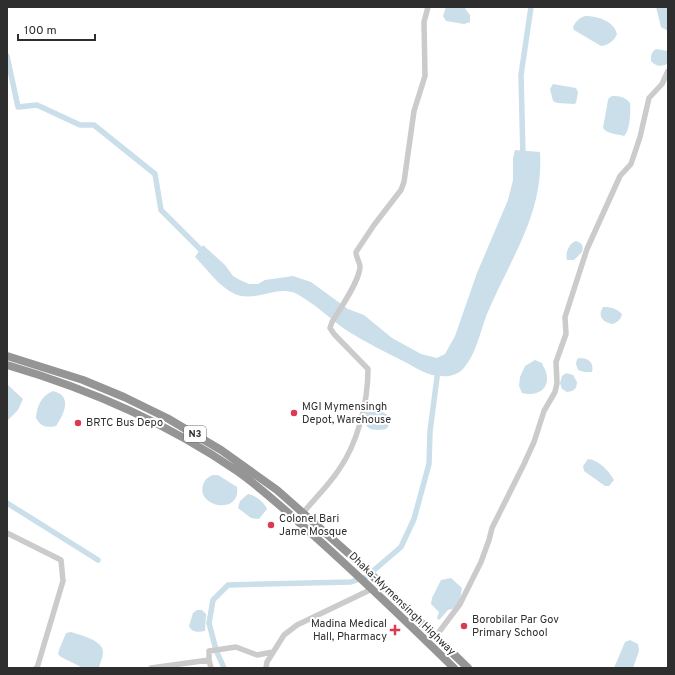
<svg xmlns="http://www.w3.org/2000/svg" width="675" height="675" font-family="Overpass,sans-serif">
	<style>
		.water { fill: #cadfea }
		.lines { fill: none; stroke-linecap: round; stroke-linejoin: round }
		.canal { stroke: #cadfea; stroke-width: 5.5 }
		.minor { stroke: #cbcbcb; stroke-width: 5.5 }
		.highway { stroke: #959595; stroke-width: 8 }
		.poi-dot { fill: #dc3a50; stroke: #fff; stroke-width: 1.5 }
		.labels { text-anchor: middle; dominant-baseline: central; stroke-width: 4; stroke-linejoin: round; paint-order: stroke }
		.shield { fill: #fff; stroke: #6d6d6d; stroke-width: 1 }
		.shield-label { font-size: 10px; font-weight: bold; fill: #2e2e2e }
		.poi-label { font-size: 11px; fill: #2e2e2e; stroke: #fff; text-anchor: start }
		.street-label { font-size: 11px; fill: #2e2e2e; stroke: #fff }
	</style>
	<rect width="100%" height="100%" fill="#fff"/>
	<path class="water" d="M 446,7 L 464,7 L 470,15 L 470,22 L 464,24 L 446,21 L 443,16 Z
		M 656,7 L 668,7 L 668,31 L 661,27 Z
		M 585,16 C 597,16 614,21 617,34 C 614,41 609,45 601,46 L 574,30 L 573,27 C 576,21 579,18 585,16 Z
		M 656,49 L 668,51 L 667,64 C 661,67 655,66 651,61 C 651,56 651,52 656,49 Z
		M 553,84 L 576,88 L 578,92 L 576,103 L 574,104 L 557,103 L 553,101 L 550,89 Z
		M 612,96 C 621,96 625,97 630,103 C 631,111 630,131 624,136 C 617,134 607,134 603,128 L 608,100 L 609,98 Z
		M 515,150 L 540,152 C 544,214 510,259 487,314 C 480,332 476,355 463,369 C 457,375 449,377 441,376 C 428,376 416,368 405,362 C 385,352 365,342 346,330 C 329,318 315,304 297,294 C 278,284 256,303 235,294 C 219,287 208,270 195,257 L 203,245 L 225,265 L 233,276 L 240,280 L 249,284 L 258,284 L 265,280 L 293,276 L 311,282 L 348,309 L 364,315 L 392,338 L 421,354 L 437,358 L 445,354 L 455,336 L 477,273 L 508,200 L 513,180 L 513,158 Z
		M 576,241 C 582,243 584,246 582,252 L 574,260 L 567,260 C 565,253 569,243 576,241 Z
		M 603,307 C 611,307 616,308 622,314 C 621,320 617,322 613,324 C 603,322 597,317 603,307 Z
		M 580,358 C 589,358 594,363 592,372 L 584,372 L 578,370 L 576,364 L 577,359 Z
		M 535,360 L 542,363 C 543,366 545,369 546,372 C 551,389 537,397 522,393 L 519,386 L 520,377 L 525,366 Z
		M 566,373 L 573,375 L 577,382 L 576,388 L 572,391 L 567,392 L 562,389 L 560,383 L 562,376 Z
		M 7,384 L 23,399 L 18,410 L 8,420 Z
		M 53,391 C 73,396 64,414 56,426 C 47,428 41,427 36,418 C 37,406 41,396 53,391 Z
		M 371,409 C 382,411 398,416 386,429 C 371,432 361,428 366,412 Z
		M 588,459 C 599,460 609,471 614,480 L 609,486 L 605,486 L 584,471 L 583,466 Z
		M 213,475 L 218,475 L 237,487 C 241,516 196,507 203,485 C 205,479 208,477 213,475 Z
		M 248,494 C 255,495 264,502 267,509 L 259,519 L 251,518 L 238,508 L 240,501 Z
		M 451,578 L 462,588 L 460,599 L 455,608 L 448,610 L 439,620 L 437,618 L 439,612 L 431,604 L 432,598 L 441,580 Z
		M 197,610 L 202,610 L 206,614 L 205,631 C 198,632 192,633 189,626 L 193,613 Z
		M 71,632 C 80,635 103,640 103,652 C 103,657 100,663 99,668 L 83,668 L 61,657 L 58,654 L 59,650 L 66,633 Z
		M 630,640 L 638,644 L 639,651 L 633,668 L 614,668 L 625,642 Z"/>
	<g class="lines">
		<path class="canal" d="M 7,56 L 18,107 L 37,105 L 80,125 L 94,125 L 155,174 L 161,210 L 205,254
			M 523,158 L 521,75 L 531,7
			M 7,503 L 98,560
			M 224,668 L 216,650 L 209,623 L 213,600 L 228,585 L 351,582 L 366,577 L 401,547 L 414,519 L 429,464 L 430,431 L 438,370"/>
		<path class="minor" d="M 303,513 C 315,498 328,486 338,471 C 358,443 368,402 368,369 L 334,334 L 330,328 L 332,322 C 340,309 359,282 360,267 C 360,262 356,258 356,252 L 374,225 L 401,190 L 404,182 L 414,111 L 425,76 L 424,22 L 428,7
			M 7,533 L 61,560 L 63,581 L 37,668 L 36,668
			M 436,636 L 460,604 L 481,562 L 489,540 L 492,528 L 524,464 L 534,442 L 544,411 L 555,392 L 557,383 L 556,362 L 566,334 L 565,317 L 587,249 L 620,176 L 631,164 L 640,137 L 649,98 L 662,84 L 668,71
			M 151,668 L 209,660
			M 211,668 L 209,660 L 209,651 L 236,647 L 257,655 L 273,652
			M 266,668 L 267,662 L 284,635 L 297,625 L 372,589"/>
		<path class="highway" d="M 7,356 L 83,380 L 124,397 L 167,418 L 221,450 L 277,490 L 356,560 L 468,668
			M 7,365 C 89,389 167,423 237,471 C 263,489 287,512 311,533 C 360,577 407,622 454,668"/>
	</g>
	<g class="poi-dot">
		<circle cx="294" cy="413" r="4"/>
		<circle cx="78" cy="423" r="4"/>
		<circle cx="271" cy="525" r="4"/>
		<circle cx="464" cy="626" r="4"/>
		<path d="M393 624h4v4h4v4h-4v4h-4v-4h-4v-4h4z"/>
	</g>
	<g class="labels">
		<rect class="shield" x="184" y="426" width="22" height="16" rx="3"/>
		<g class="shield-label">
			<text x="195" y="434">N3</text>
		</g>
		<g class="poi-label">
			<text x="302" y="407">MGI Mymensingh<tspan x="302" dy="13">Depot, Warehouse</tspan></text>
			<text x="86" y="423">BRTC Bus Depo</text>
			<text x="279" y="519">Colonel Bari<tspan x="279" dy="13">Jame Mosque</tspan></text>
			<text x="472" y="620">Borobilar Par Gov<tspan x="472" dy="13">Primary School</tspan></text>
			<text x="387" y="624" text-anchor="end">Madina Medical<tspan x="387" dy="13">Hall, Pharmacy</tspan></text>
		</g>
		<g class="street-label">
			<text transform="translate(402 604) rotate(44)">Dhaka-Mymensingh Highway</text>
		</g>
	</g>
	<rect width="675" height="675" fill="none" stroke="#2e2e2e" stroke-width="16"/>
	<path d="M18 34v6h77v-6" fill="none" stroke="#2e2e2e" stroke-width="2"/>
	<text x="24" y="34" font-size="12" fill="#2e2e2e" stroke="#ffffff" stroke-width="3" paint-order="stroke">100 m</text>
</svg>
